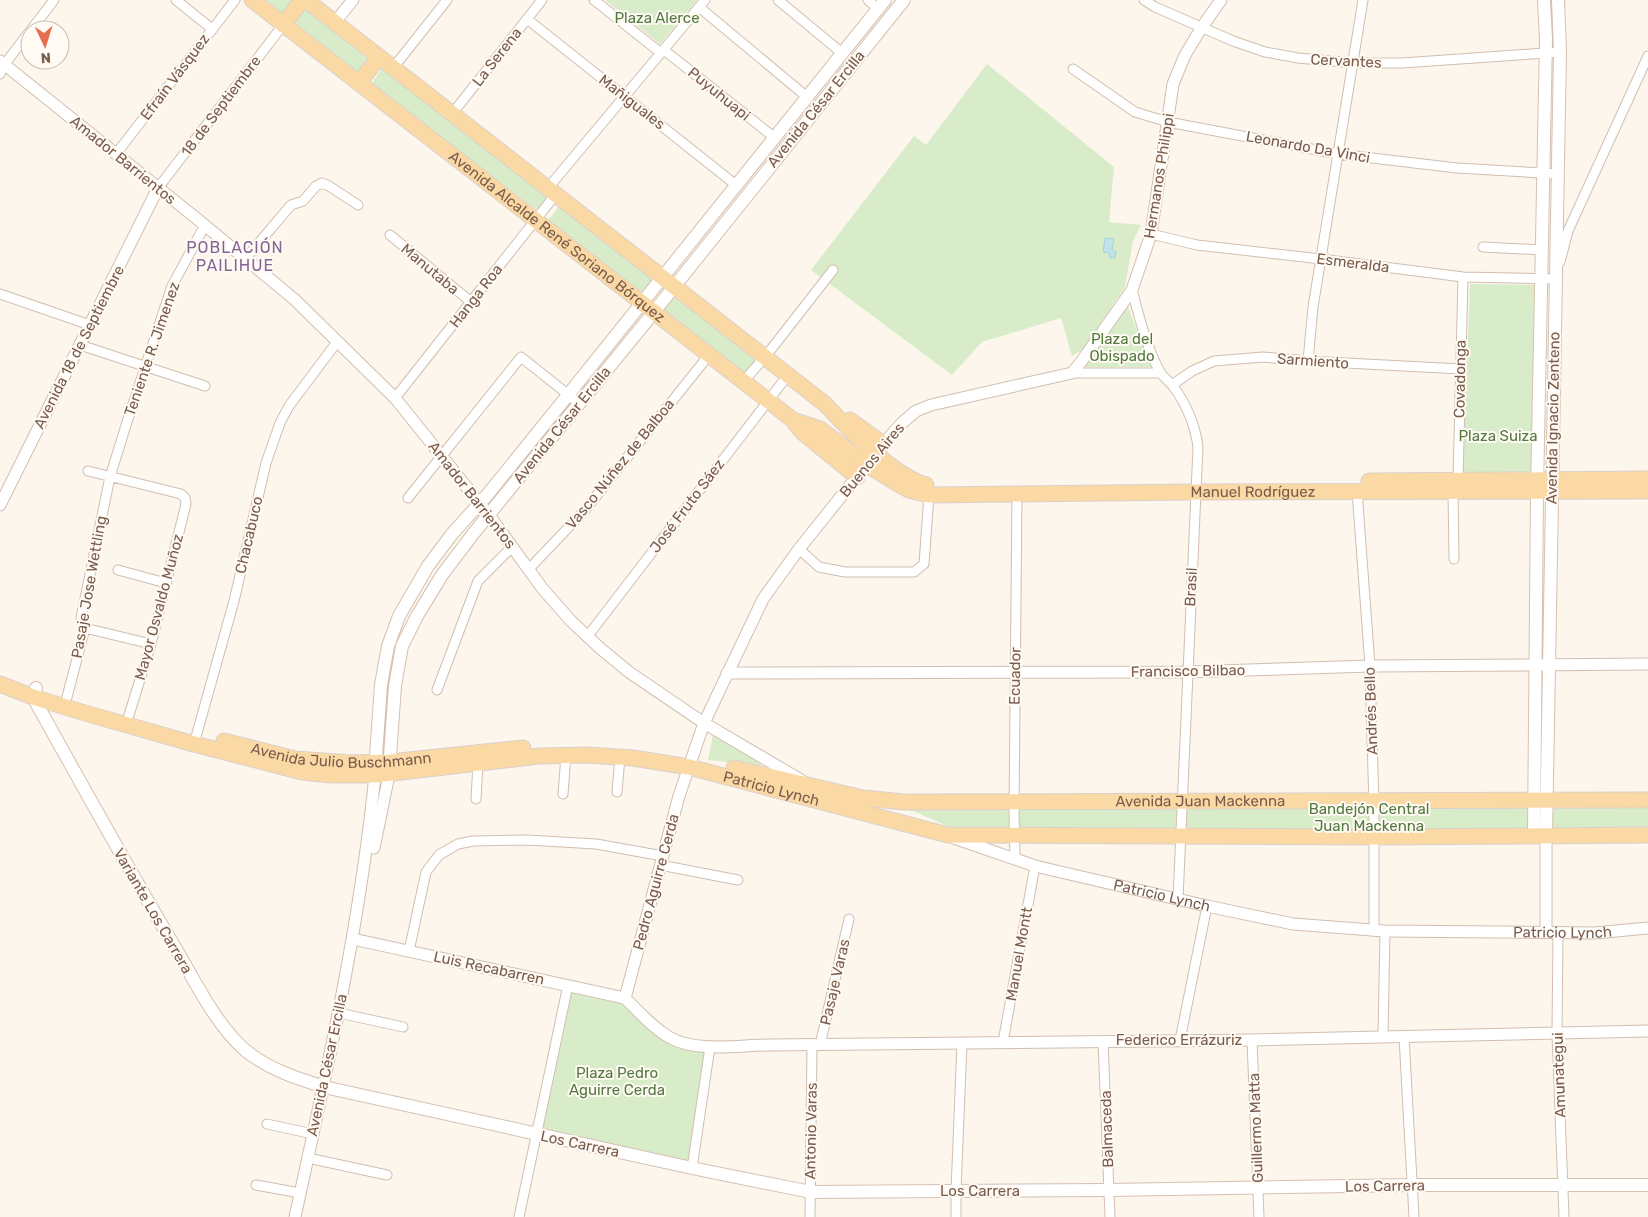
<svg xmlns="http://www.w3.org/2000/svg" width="1648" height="1217" font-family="Rubik,sans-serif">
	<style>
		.green { fill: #d8ecc9 }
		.water { fill: #bfe3e8; stroke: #a5d3da }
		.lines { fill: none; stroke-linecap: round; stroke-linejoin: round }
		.minor-casing { stroke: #d1beb0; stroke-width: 11 }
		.tertiary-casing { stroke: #d1beb0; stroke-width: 13 }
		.secondary-casing { stroke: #d6c0b0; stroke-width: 14 }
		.primary-casing { stroke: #dad1cd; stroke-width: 17 }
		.minor { stroke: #fff; stroke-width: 9 }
		.tertiary { stroke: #fff; stroke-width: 11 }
		.secondary { stroke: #fff; stroke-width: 12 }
		.primary { stroke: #fbd9a5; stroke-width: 15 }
		.labels { text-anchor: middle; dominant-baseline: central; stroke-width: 4; stroke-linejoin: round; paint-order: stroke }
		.park-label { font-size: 15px; fill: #537a41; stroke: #fffaf3 }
		.street-label { font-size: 15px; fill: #7a5c4d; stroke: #fffaf3 }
		.neighbourhood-label { font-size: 16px; letter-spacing: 1px; fill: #846695; stroke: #fffaf3 }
	</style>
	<rect width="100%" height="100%" fill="#fdf6ec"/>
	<path class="green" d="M 266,0 L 292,0 L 295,2 L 285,15 Z
		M 605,0 L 697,0 L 660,44 Z
		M 302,7 L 369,60 L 359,73 L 292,20 Z
		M 987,64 L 1114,167 L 1109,222 L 1141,225 L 1133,241 L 1125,287 L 1083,349 L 1072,356 L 1061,318 L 982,342 L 952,375 L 811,270 L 914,136 L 926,145 Z
		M 383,67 L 549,194 L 537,210 L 371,84 Z
		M 562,202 L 657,276 L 642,295 L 547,222 Z
		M 1470,284 L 1536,285 L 1531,473 L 1463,473 Z
		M 676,295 L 759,359 L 745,377 L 662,313 Z
		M 1128,307 L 1151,367 L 1082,367 Z
		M 713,735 L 757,758 L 761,766 L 708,760 Z
		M 1648,804 L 1648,833 L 965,834 L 902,806 Z
		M 573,988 L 623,1000 L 650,1027 L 706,1050 L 689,1161 L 542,1129 Z"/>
	<path class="water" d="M 1105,238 L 1114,239 L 1112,249 L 1116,252 L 1115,258 L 1110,258 L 1109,253 L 1103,252 Z"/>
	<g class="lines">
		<g class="minor-casing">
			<path id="minor" d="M 176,0 L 212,29
				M 594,0 L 661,53
				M 778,0 L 842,53
				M 868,0 L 878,9
				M 1144,0 L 1155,7 L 1233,41 L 1265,52 L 1298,58 L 1354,63 L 1402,63 L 1560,52
				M 699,7 L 807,97
				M 527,19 L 736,185
				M 31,30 L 54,0
				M 664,50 L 775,138
				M 393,68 L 447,0
				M 1073,69 L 1135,112 L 1168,122 L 1338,154 L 1457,168 L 1558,174
				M 0,74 L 4,65 L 30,31
				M 452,114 L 542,0
				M 116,154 L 235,0
				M 158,188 L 283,25
				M 548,188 L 705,0
				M 1151,234 L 1197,245 L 1321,259 L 1463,277 L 1556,279 L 1557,275
				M 390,235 L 471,302
				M 1483,247 L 1542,250
				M 246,258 L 291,205 L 303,201 L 316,186 L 322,183 L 329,186 L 358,205
				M 1560,262 L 1568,231 L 1648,56
				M 1132,290 C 1139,317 1147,348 1160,372 C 1163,377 1169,381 1173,386 C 1187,405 1195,424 1198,447 L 1178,899
				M 0,294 L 90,325
				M 80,345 L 205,386
				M 1308,361 L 1313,307 L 1363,0
				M 1072,373 L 1161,373
				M 743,382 L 769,352 L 833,270
				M 1172,385 L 1192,371 L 1214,361 L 1263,357 L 1308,361 L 1461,369
				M 395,398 L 556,194
				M 88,471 L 181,494 L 185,498 L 186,504 L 151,644 L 129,715
				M 1458,480 L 1463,277
				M 1357,491 L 1370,666 L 1374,807 L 1374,931
				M 1453,491 L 1454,559
				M 408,498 L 521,357 L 580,404
				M 799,549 L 819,567 L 845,572 L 914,572 L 924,564 L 929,495
				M 118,570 L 166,583
				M 528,570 L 585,510 L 709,355
				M 85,628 L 151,644
				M 587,637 L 788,375
				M 437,690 L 478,581 L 512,547
				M 67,697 L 85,628 L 81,618 L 110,477 L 127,422 L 172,286 L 205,225
				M 194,744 L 234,601 L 266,463 L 280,423 L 289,406 L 337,342
				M 617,792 L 620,757
				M 563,794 L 566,755
				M 476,799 L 478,763
				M 1015,858 L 1014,812 L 1017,494
				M 660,865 L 738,880
				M 1558,933 L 1557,1034 L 1564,1217
				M 409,951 L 426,872 L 439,855 L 458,844 L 473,841 L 527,840 L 596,844 L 663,856
				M 339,1013 L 403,1027
				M 1383,1036 L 1385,931
				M 1404,1037 L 1414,1217
				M 1180,1040 L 1207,906
				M 1252,1040 L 1259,1217
				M 1103,1041 L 1110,1217
				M 1003,1042 L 1035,866
				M 820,1045 L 849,919
				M 267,1124 L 313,1134
				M 308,1158 L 387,1175
				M 692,1168 L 710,1047
				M 256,1185 L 300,1193
				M 519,1217 L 568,985
				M 810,1217 L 812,1045
				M 956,1217 L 956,1191 L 962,1043"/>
		</g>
		<g class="tertiary-casing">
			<g id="tertiary">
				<path d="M 335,22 L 353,0"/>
				<path d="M 0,61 L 196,218 L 294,299 L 395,398 L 489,515 L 542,588 L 571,621 L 601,649 L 629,672 L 704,723 L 801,780"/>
				<path d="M 0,505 L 158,188"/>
				<path d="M 727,673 L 1187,672 L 1370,666 L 1648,664"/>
				<path id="s1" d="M 954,838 L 1035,866 L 1207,906 L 1293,924 L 1385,931 L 1595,933 L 1648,928"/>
				<path d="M 374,848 L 389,775"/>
				<path d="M 1546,932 L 1546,835"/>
				<path d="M 353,939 L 625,998"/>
				<path d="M 625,998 L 679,796 L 704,723 L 763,599 L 799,549 L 883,444 L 902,423 L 916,411 L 931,405 L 1072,373 L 1081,362 L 1132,290 L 1151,234 L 1173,84 L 1185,55 L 1202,27 L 1221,0"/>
				<path d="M 625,998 C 639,1012 652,1027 669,1037 C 696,1053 739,1045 769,1045 L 1252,1040 L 1648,1031"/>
				<path d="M 295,1217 C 327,1070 360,925 375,775"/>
			</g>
		</g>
		<g class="secondary-casing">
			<path id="secondary" d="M 36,688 L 33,697 C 79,780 125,863 173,944 C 194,979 215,1024 245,1050 C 268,1069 296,1078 324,1087 L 692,1168 L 811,1192 L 1109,1190 L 1412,1185 L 1648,1185
				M 375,770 L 381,685 L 388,646 L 399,616 L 428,566 L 452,534 L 488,494 L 568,395 L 885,0
				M 389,770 L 395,686 L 402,646 L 417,616 L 442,575 L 473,534 L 645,323 L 904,0
				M 1534,835 L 1537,491 L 1546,39 L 1544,0
				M 1546,835 L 1560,52 L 1558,0"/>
		</g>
		<g class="primary-casing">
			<g id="primary">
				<path id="s2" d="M 252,0 L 793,420 L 820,429 L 867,465 L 898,484 L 909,490 L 929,495 L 1196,492 L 1648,491"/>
				<path d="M 306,0 L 825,404 C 849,430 892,475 926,485"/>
				<path d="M 283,25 L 302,0"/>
				<path d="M 359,83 L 379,57"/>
				<path d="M 850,420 L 883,444"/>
				<path d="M 794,422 L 802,432 L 857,477"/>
				<path d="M 1369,481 L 1648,479"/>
				<path id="s3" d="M 0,684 L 33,697 L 85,713 L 194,744 L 302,772 L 331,775 L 375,775 L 539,756 L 588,755 L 633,758 L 689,767 L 948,835 L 1375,837 L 1648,835"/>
				<path id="s4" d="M 224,741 L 295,759 L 352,763 L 390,762 L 523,748"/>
				<path id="s5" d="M 734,768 L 863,798 L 904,802 L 1648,800"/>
			</g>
		</g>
		<use href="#minor" class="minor"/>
		<use href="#tertiary" class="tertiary"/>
		<use href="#secondary" class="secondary"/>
		<use href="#primary" class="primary"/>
	</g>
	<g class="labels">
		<g class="park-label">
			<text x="657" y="18">Plaza Alerce</text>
			<text x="1122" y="339">Plaza del<tspan x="1122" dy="17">Obispado</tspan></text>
			<text x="1498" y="436">Plaza Suiza</text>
			<text x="1369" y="809">Bandejón Central<tspan x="1369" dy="17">Juan Mackenna</tspan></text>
			<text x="617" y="1073">Plaza Pedro<tspan x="617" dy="17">Aguirre Cerda</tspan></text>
		</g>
		<g class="street-label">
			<text transform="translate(497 57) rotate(-52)">La Serena</text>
			<text transform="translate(1346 61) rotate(3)">Cervantes</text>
			<text transform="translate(175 77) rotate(-53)">Efraín Vásquez</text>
			<text transform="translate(719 94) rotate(39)">Puyuhuapi</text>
			<text transform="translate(632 102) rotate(38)">Mañiguales</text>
			<text transform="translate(221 106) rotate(-53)">18 de Septiembre</text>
			<text transform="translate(816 109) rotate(-51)">Avenida César Ercilla</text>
			<text transform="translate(1308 147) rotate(10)">Leonardo Da Vinci</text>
			<text transform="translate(123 160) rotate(39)">Amador Barrientos</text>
			<text transform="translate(1159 176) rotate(-81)">Hermanos Philippi</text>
			<text stroke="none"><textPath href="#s2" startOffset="386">Avenida Alcalde René Soriano Bórquez</textPath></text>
			<text transform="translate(1353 263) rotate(7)">Esmeralda</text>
			<text transform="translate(430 269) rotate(40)">Manutaba</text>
			<text transform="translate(476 296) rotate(-52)">Hanga Roa</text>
			<text transform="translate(79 347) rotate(-63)">Avenida 18 de Septiembre</text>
			<text transform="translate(152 349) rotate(-71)">Teniente R. Jimenez</text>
			<text transform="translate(1313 361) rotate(4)">Sarmiento</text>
			<text transform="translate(1460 379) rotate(-89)">Covadonga</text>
			<text transform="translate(1553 418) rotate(-89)">Avenida Ignacio Zenteno</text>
			<text transform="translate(562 425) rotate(-51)">Avenida César Ercilla</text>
			<text transform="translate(872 460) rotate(-50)">Buenos Aires</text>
			<text transform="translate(620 464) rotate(-51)">Vasco Núñez de Balboa</text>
			<text stroke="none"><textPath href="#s2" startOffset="1166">Manuel Rodríguez</textPath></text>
			<text transform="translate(472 495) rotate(52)">Amador Barrientos</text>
			<text transform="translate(687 506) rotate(-53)">José Fruto Sáez</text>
			<text transform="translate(249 535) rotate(-77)">Chacabuco</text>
			<text transform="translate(89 587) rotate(-80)">Pasaje Jose Wettling</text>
			<text transform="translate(1191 587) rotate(-87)">Brasil</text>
			<text transform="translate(159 607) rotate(-75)">Mayor Osvaldo Muñoz</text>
			<text transform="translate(1188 671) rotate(-1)">Francisco Bilbao</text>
			<text transform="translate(1015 676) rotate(-89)">Ecuador</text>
			<text transform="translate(1371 711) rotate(-92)">Andrés Bello</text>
			<text stroke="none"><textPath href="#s4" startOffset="119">Avenida Julio Buschmann</textPath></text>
			<text stroke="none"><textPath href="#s3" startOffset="789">Patricio Lynch</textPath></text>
			<text stroke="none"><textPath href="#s5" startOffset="470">Avenida Juan Mackenna</textPath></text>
			<text transform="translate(656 882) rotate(-75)">Pedro Aguirre Cerda</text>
			<text stroke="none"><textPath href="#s1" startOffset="216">Patricio Lynch</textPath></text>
			<text transform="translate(153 911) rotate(60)">Variante Los Carrera</text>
			<text stroke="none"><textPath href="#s1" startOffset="620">Patricio Lynch</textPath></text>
			<text transform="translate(1019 954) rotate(-80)">Manuel Montt</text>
			<text transform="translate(489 968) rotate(12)">Luis Recabarren</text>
			<text transform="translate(835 982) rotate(-77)">Pasaje Varas</text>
			<text x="1179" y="1040">Federico Errázuriz</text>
			<text transform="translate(327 1065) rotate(-78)">Avenida César Ercilla</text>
			<text transform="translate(1559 1075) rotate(-92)">Amunategui</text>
			<text transform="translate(1256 1128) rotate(-92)">Guillermo Matta</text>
			<text transform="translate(1107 1129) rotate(-92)">Balmaceda</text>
			<text transform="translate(811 1131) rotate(-89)">Antonio Varas</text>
			<text transform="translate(580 1144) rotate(12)">Los Carrera</text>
			<text transform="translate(1385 1186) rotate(-1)">Los Carrera</text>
			<text x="980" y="1191">Los Carrera</text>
		</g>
		<g class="neighbourhood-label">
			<text x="235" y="247">POBLACIÓN<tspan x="235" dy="18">PAILIHUE</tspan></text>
		</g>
	</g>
	<g transform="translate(45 45) rotate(176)"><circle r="24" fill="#fffaf3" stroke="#cabbb1"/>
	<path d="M0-4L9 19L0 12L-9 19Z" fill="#e76f51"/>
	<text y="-8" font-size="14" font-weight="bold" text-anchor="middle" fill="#7a5c4d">N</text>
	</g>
</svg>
